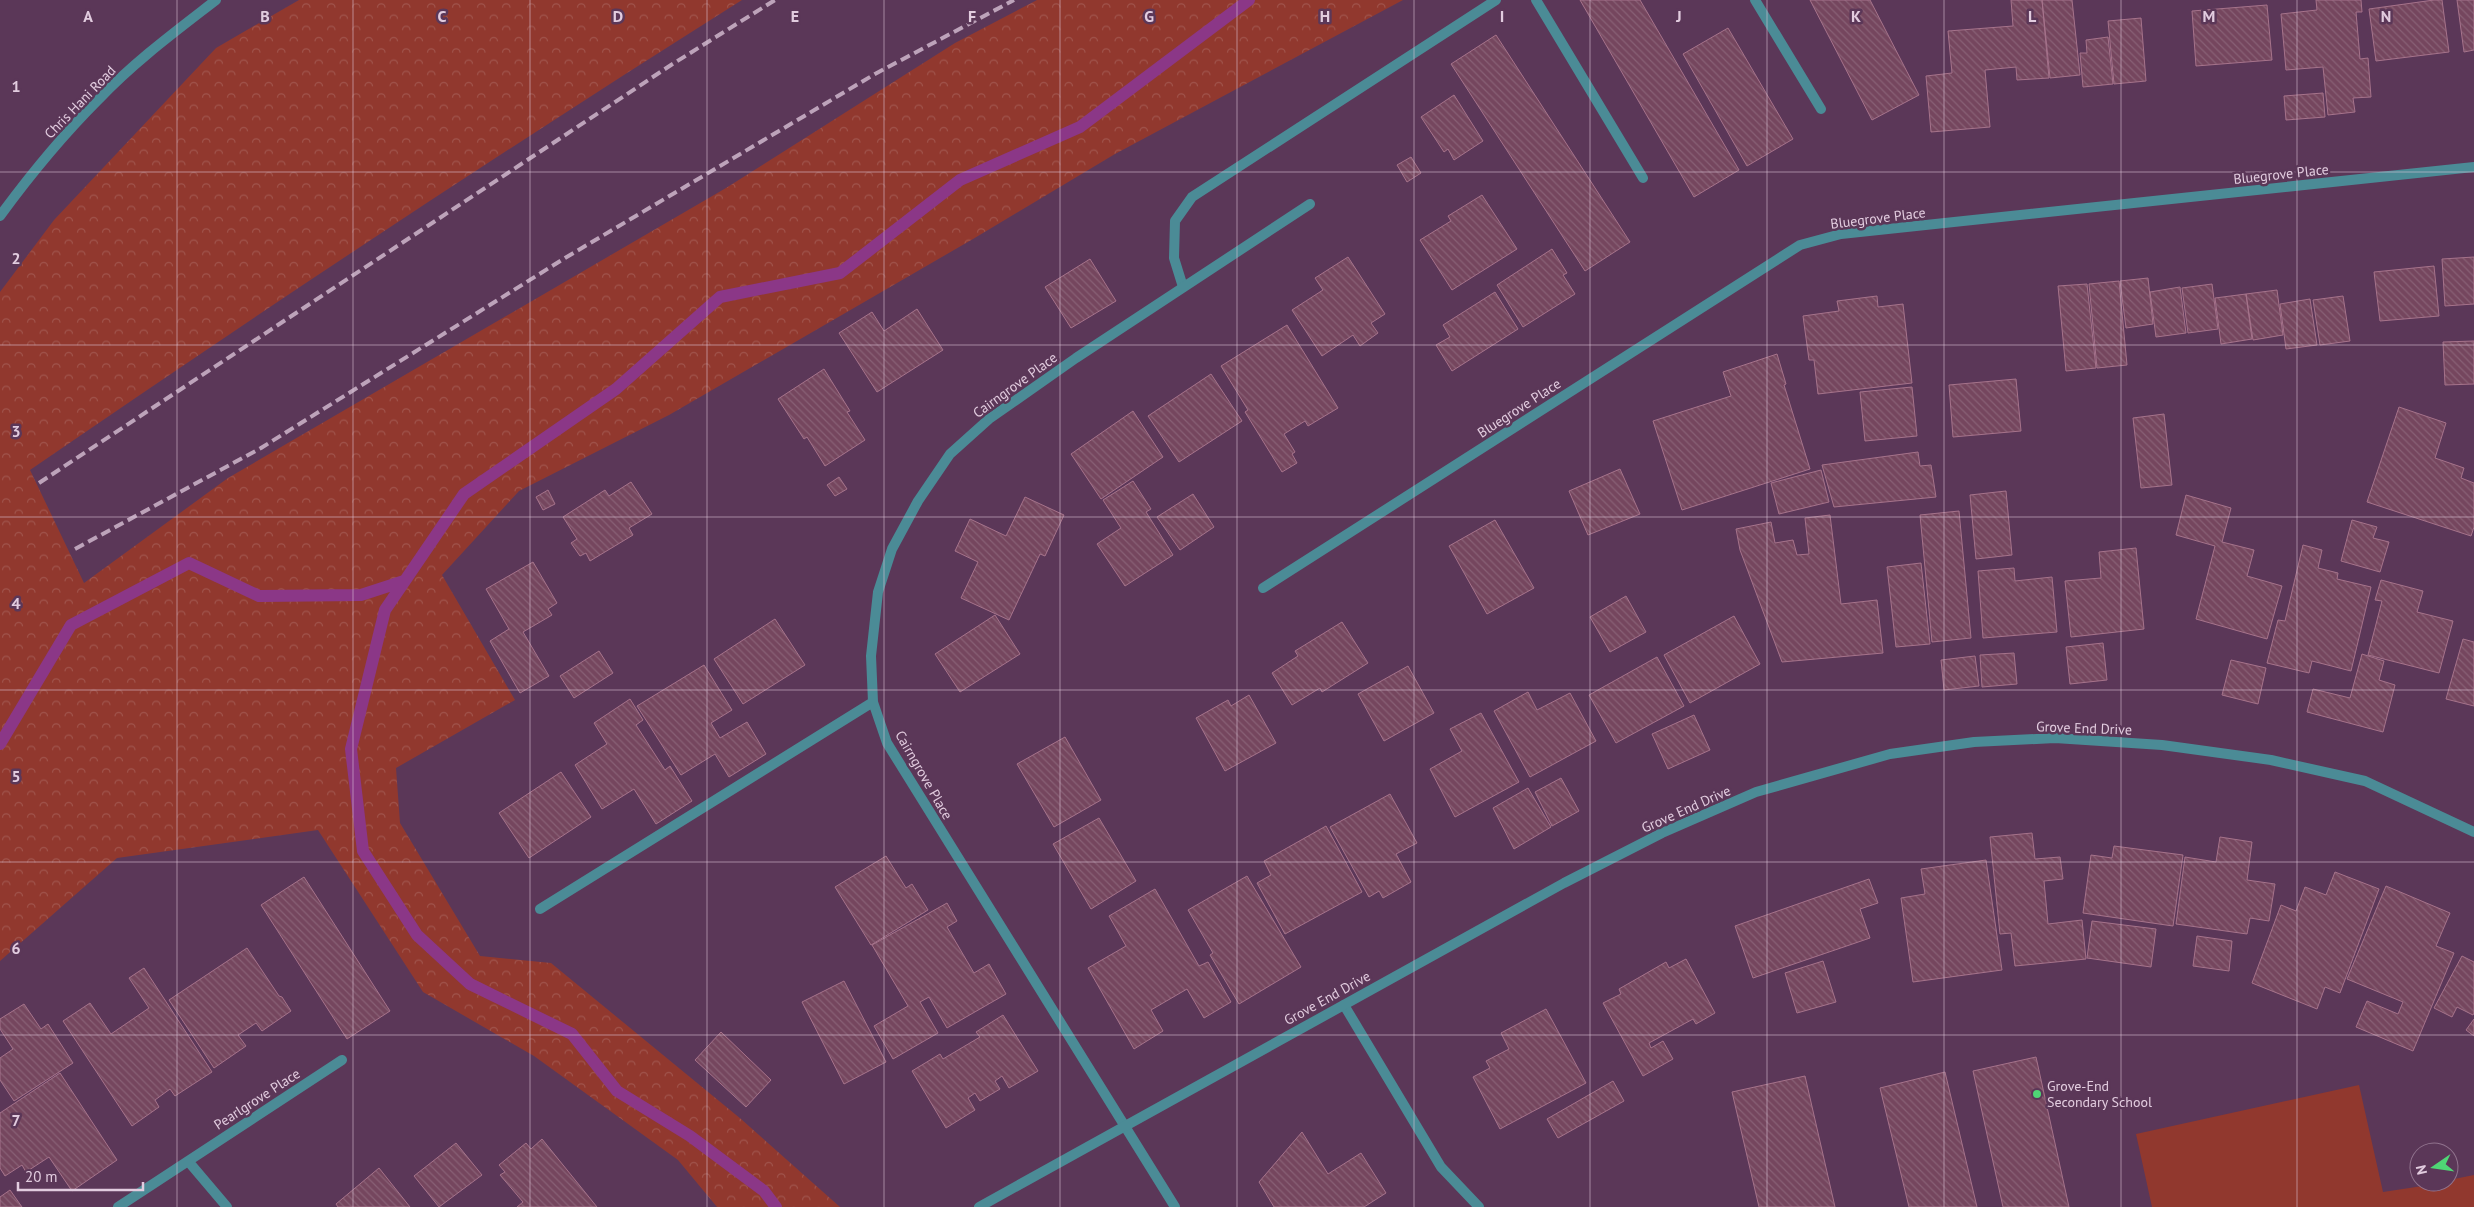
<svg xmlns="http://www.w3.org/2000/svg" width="2474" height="1207" font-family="'PT Sans',sans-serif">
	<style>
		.forest { fill: url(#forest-crowns) }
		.green { fill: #91382e }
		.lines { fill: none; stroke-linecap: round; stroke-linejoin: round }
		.stream { stroke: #8b3787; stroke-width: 12 }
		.building { fill: url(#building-back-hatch); stroke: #a6738b }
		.service { stroke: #4b8b96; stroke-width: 10 }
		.minor { stroke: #4b8b96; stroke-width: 10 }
		.tertiary { stroke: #4b8b96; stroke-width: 10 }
		.rail { stroke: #bda3ba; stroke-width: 4; stroke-dasharray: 10 5; stroke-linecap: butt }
		.grid { fill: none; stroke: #e2ccdf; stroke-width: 1; stroke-opacity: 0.55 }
		.poi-dot { fill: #4fd675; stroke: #5b3758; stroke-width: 2 }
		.labels { text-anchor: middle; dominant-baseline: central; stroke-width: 5; stroke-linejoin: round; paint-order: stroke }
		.street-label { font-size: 14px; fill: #e2ccdf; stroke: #5b3758 }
		.poi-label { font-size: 14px; fill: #e2ccdf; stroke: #5b3758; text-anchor: start }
		.grid-label { font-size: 16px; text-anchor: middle; font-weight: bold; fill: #e2ccdf; stroke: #5b3758; stroke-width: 5; stroke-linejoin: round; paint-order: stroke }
	</style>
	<defs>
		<pattern id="forest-crowns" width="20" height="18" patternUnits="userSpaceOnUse" patternTransform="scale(1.25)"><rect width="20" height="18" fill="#91382e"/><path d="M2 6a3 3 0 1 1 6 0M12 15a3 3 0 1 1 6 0" fill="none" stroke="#a0544c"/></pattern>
		<pattern id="building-back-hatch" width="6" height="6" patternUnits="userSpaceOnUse" patternTransform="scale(1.25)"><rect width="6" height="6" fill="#75465e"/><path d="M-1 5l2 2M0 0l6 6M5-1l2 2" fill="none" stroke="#886075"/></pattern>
	</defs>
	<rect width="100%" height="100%" fill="#5b3758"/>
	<path class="forest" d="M 299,0 L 742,0 C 501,152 264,309 30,470 L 84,583 L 228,478 L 726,188 L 955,43 L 1037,0 L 1403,0 L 1115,154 L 973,239 L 669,415 L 519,491 L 442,575 L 515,700 L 396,768 L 400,823 L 480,956 L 551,963 L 741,1119 L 840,1207 L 717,1207 L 678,1160 L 534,1056 L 423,992 L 318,830 L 117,858 L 0,961 L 0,292 L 54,220 L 216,48 Z"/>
	<path class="green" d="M 2359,1085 L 2383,1192 L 2449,1182 L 2449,1180 L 2474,1175 L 2474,1207 L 2152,1207 L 2136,1134 Z"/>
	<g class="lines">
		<path class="stream" d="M 0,744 L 71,625 L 189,563 L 259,596 L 361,595 L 404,581
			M 776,1207 L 764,1191 L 690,1136 L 617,1091 L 572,1034 L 470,984 L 417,935 L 363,851 L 351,749 L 385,610 L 464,494 L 616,389 L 720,297 L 840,273 L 960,180 L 1080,127 L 1249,0"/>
	</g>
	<path class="building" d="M 1580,0 L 1640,0 L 1739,170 L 1694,197 Z
		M 1810,0 L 1870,0 L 1919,95 L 1872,120 Z
		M 2011,0 L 2042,0 L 2049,78 L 2017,80 L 2016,67 L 1985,70 L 1990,127 L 1931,132 L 1926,76 L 1952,73 L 1948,31 L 2013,26 Z
		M 2042,0 L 2072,0 L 2080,75 L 2050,78 Z
		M 2316,0 L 2361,0 L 2362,12 L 2356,12 L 2360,59 L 2368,58 L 2371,97 L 2353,98 L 2355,112 L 2328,115 L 2323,67 L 2286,70 L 2281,14 L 2317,10 Z
		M 2434,0 L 2442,0 L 2449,52 L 2376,61 L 2369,9 Z
		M 2457,0 L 2474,0 L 2474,50 L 2464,52 Z
		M 2267,5 L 2272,60 L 2196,66 L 2192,11 Z
		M 2141,18 L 2146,81 L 2114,84 L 2108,21 Z
		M 1728,28 L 1793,139 L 1747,166 L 1683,54 Z
		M 1496,35 L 1630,242 L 1585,271 L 1451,64 Z
		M 2108,37 L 2113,84 L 2083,87 L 2080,53 L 2087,53 L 2086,40 Z
		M 2323,93 L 2325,117 L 2286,120 L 2284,96 Z
		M 1454,95 L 1483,141 L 1454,160 L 1448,149 L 1444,152 L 1421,117 Z
		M 1411,157 L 1421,173 L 1407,182 L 1397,165 Z
		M 1482,195 L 1517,249 L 1452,290 L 1420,240 L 1451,221 L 1448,216 Z
		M 1552,249 L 1567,273 L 1563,275 L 1575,294 L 1523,327 L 1497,285 Z
		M 1348,257 L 1385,314 L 1371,323 L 1378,333 L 1360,346 L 1353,335 L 1322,356 L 1292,310 L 1323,290 L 1315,278 Z
		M 2474,257 L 2474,304 L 2445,306 L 2442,259 Z
		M 1090,259 L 1116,301 L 1071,328 L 1045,287 Z
		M 2434,266 L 2439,316 L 2380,321 L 2374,272 Z
		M 2148,278 L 2153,324 L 2126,328 L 2120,281 Z
		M 2119,281 L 2127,365 L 2097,368 L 2089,284 Z
		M 2087,284 L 2096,368 L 2066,371 L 2058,286 Z
		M 2212,284 L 2218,329 L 2188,333 L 2182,288 Z
		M 2180,287 L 2186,333 L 2156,337 L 2150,292 Z
		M 2277,290 L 2283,335 L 2253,340 L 2246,294 Z
		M 1495,292 L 1518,329 L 1452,371 L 1436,345 L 1450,337 L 1443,325 Z
		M 2246,294 L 2252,339 L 2221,344 L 2215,298 Z
		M 1877,296 L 1878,307 L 1903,304 L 1912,383 L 1818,394 L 1814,360 L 1809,360 L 1803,316 L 1839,311 L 1837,301 Z
		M 2343,296 L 2350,341 L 2320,345 L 2313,300 Z
		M 2310,299 L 2317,345 L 2286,349 L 2280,304 Z
		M 917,309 L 943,350 L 877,392 L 839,333 L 872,312 L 884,331 Z
		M 1287,325 L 1338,408 L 1308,426 L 1305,421 L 1284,434 L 1295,452 L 1292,454 L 1297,463 L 1282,472 L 1245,412 L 1248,410 L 1221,366 Z
		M 2474,341 L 2474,384 L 2445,385 L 2443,342 Z
		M 1777,354 L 1786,384 L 1784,385 L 1810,469 L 1682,510 L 1653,421 L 1731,396 L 1723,372 Z
		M 824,369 L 850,411 L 847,412 L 865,440 L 825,466 L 807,437 L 804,439 L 778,399 Z
		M 1211,374 L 1242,421 L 1179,462 L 1148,416 Z
		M 2016,379 L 2021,431 L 1953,437 L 1949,385 Z
		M 1912,387 L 1917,436 L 1865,441 L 1860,392 Z
		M 2399,407 L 2446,423 L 2435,458 L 2464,468 L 2461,478 L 2474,483 L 2474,527 L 2471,536 L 2367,502 Z
		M 1133,411 L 1163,457 L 1101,499 L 1071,454 Z
		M 2164,414 L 2172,485 L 2141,488 L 2133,418 Z
		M 1918,452 L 1920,466 L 1931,465 L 1936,497 L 1834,507 L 1822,465 Z
		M 1620,469 L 1640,514 L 1588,535 L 1569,491 Z
		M 1821,470 L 1829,502 L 1779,514 L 1771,483 Z
		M 839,477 L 847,489 L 835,496 L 827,485 Z
		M 1133,481 L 1151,509 L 1146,512 L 1173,555 L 1125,586 L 1097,544 L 1121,528 L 1103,500 Z
		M 631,482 L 652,514 L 629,528 L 633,535 L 590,561 L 586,553 L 580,556 L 571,543 L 577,539 L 563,517 L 605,490 L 609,496 Z
		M 548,490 L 555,504 L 543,510 L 536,497 Z
		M 2006,491 L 2012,555 L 1976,559 L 1970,495 Z
		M 1193,494 L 1214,527 L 1180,550 L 1157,517 Z
		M 2186,495 L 2231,508 L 2222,542 L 2254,550 L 2247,576 L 2282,586 L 2267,639 L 2196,619 L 2215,546 L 2176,535 Z
		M 1025,497 L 1064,515 L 1045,556 L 1040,554 L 1009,620 L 961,598 L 978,562 L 955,551 L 970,519 L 1006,536 Z
		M 1959,511 L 1971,638 L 1932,642 L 1920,515 Z
		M 1830,515 L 1841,604 L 1877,600 L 1883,653 L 1782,662 L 1740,550 L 1736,529 L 1771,522 L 1775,543 L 1793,540 L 1797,555 L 1809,554 L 1805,518 Z
		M 1495,520 L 1534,588 L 1487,614 L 1449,546 Z
		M 2352,520 L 2377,527 L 2373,538 L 2389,542 L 2380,572 L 2341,561 Z
		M 2303,545 L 2322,550 L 2318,568 L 2338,573 L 2337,579 L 2371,587 L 2351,671 L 2312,661 L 2309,673 L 2267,663 L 2278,620 L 2285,621 Z
		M 2136,548 L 2144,629 L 2071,637 L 2065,581 L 2101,578 L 2099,552 Z
		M 533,562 L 557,603 L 548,609 L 552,615 L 523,632 L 549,676 L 520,693 L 490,641 L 509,629 L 486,589 Z
		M 1921,563 L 1930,644 L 1896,647 L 1887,567 Z
		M 2014,568 L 2015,581 L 2052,577 L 2057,632 L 1983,638 L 1978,571 Z
		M 2381,580 L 2423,591 L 2417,612 L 2453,621 L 2439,673 L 2368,655 L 2382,601 L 2375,600 Z
		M 1626,596 L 1646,632 L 1610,652 L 1590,617 Z
		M 995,615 L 1020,654 L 960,692 L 935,654 Z
		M 1734,616 L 1760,664 L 1690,703 L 1664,655 Z
		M 775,619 L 805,665 L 743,704 L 714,659 Z
		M 1342,622 L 1368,663 L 1322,692 L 1320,688 L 1292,705 L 1272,673 L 1298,656 L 1295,651 Z
		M 2463,639 L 2474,642 L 2474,706 L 2446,699 Z
		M 2103,643 L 2107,680 L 2070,684 L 2066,647 Z
		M 599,651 L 613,673 L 574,698 L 560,676 Z
		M 2014,653 L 2017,684 L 1982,687 L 1980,655 Z
		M 2362,654 L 2384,661 L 2379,680 L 2395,685 L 2383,732 L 2307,712 L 2313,689 L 2350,698 Z
		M 1975,656 L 1979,686 L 1944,690 L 1941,660 Z
		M 1657,657 L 1684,706 L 1616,743 L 1589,695 Z
		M 2231,660 L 2266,668 L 2258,704 L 2222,695 Z
		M 704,665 L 732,710 L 711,723 L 720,738 L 747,722 L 766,754 L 729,777 L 715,754 L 681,775 L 637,706 Z
		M 1408,666 L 1434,713 L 1384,741 L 1358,694 Z
		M 1528,692 L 1537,710 L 1570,693 L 1596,741 L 1530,777 L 1494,711 Z
		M 1249,695 L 1276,743 L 1225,771 L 1196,718 L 1228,700 L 1231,706 Z
		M 630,699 L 643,720 L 636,725 L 665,770 L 670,766 L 692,801 L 656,824 L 634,789 L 602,809 L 575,765 L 607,744 L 594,723 Z
		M 1481,713 L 1519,782 L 1455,817 L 1430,769 L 1462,751 L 1450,729 Z
		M 1694,715 L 1710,750 L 1668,769 L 1652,734 Z
		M 1065,737 L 1101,800 L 1054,827 L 1017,764 Z
		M 561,772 L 591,817 L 529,858 L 499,813 Z
		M 1561,778 L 1579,811 L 1552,826 L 1535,792 Z
		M 1528,788 L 1551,827 L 1514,849 L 1493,808 Z
		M 1390,794 L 1417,843 L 1396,854 L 1411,882 L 1383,898 L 1379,891 L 1369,897 L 1330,827 Z
		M 1099,818 L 1136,881 L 1091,909 L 1053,844 Z
		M 1326,826 L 1362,892 L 1285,934 L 1257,883 L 1271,875 L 1264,861 Z
		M 2032,833 L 2035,859 L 2060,857 L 2063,879 L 2044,881 L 2048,924 L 2082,920 L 2086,959 L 2015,966 L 2011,933 L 2000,934 L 1990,837 Z
		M 2220,837 L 2252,842 L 2247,880 L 2275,884 L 2269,921 L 2250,918 L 2247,934 L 2176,924 L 2185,857 L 2216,862 Z
		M 2114,846 L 2183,855 L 2173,926 L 2083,913 L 2091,855 L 2112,858 Z
		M 886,856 L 906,888 L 912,884 L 928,910 L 871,945 L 835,887 Z
		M 1986,860 L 2002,970 L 1913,982 L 1901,898 L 1925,894 L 1921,869 Z
		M 2335,872 L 2379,889 L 2340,993 L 2325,987 L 2317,1009 L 2252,983 L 2281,905 L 2296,911 L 2305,887 L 2326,895 Z
		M 1247,876 L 1301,967 L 1239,1004 L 1210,955 L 1213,953 L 1188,910 Z
		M 304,877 L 390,1011 L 347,1039 L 261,905 Z
		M 1869,879 L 1878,903 L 1860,909 L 1870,938 L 1753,978 L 1735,926 Z
		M 2386,886 L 2450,913 L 2436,946 L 2454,953 L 2413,1051 L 2356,1027 L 2367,1001 L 2398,1014 L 2403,1002 L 2347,979 Z
		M 1155,889 L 1199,966 L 1208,962 L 1231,1002 L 1204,1018 L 1187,989 L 1151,1010 L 1163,1031 L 1134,1049 L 1088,968 L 1126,946 L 1109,916 Z
		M 947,903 L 957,921 L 947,927 L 974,973 L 989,964 L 1006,994 L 947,1028 L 929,997 L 920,1002 L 938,1033 L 893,1059 L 874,1026 L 908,1006 L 872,945 Z
		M 2092,921 L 2156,929 L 2151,967 L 2087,958 Z
		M 2197,936 L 2232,941 L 2229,971 L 2193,966 Z
		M 247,948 L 279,996 L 282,997 L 291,1011 L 262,1031 L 256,1023 L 238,1035 L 246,1046 L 214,1068 L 169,1000 Z
		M 2462,956 L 2474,962 L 2474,1013 L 2473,1015 L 2457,1007 L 2452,1017 L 2434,1008 Z
		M 1686,959 L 1715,1013 L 1696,1024 L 1693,1019 L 1649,1043 L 1651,1048 L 1663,1041 L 1673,1059 L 1643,1076 L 1603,1003 L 1621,994 L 1619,989 L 1666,962 L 1669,968 Z
		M 1823,961 L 1836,1002 L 1797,1013 L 1785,973 Z
		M 144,968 L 212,1072 L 175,1096 L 170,1089 L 155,1100 L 159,1107 L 132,1126 L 63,1021 L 90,1003 L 111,1034 L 149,1008 L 129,978 Z
		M 844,981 L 886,1062 L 844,1084 L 802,1002 Z
		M 24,1004 L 41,1029 L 48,1024 L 73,1063 L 14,1101 L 0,1080 L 0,1058 L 13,1049 L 0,1029 L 0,1019 Z
		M 1546,1009 L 1586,1083 L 1500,1129 L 1473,1077 L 1490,1068 L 1486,1061 L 1509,1049 L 1501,1033 Z
		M 1003,1015 L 1038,1071 L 1009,1088 L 1002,1076 L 995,1081 L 1000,1089 L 980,1101 L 975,1093 L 968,1098 L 975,1110 L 946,1128 L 912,1071 L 940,1054 L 943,1059 L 980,1037 L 976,1032 Z
		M 2474,1019 L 2474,1036 L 2466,1030 Z
		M 721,1032 L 771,1080 L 746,1107 L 695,1060 Z
		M 2036,1057 L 2069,1207 L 2003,1207 L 1973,1071 Z
		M 1945,1072 L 1977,1207 L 1909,1207 L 1880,1088 Z
		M 60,1073 L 117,1160 L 72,1191 L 49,1157 L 26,1172 L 22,1165 L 5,1176 L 0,1168 L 0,1113 Z
		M 1805,1076 L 1835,1207 L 1759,1207 L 1732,1092 Z
		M 1613,1081 L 1624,1101 L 1558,1138 L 1547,1119 Z
		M 1302,1132 L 1328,1174 L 1361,1153 L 1386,1193 L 1364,1207 L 1274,1207 L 1259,1182 Z
		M 542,1139 L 597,1207 L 517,1207 L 523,1202 L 500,1175 L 505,1172 L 499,1165 L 526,1143 L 531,1149 Z
		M 456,1143 L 482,1175 L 439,1207 L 414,1176 Z
		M 379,1168 L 410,1207 L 338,1207 L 336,1204 Z
		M 10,1190 L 22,1207 L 0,1207 L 0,1197 Z"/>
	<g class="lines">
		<path class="service" d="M 1536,0 L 1643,178
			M 1755,0 L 1821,109
			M 1183,287 L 1174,258 L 1175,221 L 1192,197 L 1496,0
			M 1344,1005 L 1441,1167 L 1479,1207"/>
		<path class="minor" d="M 1263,588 L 1800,245 L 1841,234 L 2474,167
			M 540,909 L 873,702
			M 188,1161 L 227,1207
			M 118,1207 L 342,1060
			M 1175,1207 L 887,743 L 873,702 L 871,656 L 878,592 L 892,549 L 918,501 L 950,454 L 989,419 L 1076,358 L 1310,204"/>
		<path class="tertiary" d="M 0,216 C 30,175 63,135 99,99 C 134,62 176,31 216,0
			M 979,1207 L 1564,883 L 1662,833 L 1756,792 L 1890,754 L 1974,742 L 2055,738 L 2162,745 L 2271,760 L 2365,781 L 2474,832"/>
		<path class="rail" d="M 39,483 L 671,65 L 775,0
			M 75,549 L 261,448 L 565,258 L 875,74 L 1014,0"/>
	</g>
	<path class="grid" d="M 177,0 L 177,1207M 353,0 L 353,1207M 530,0 L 530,1207M 707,0 L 707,1207M 884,0 L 884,1207M 1060,0 L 1060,1207M 1237,0 L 1237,1207M 1414,0 L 1414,1207M 1590,0 L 1590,1207M 1767,0 L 1767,1207M 1944,0 L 1944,1207M 2121,0 L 2121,1207M 2297,0 L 2297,1207M 0,172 L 2474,172M 0,345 L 2474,345M 0,517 L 2474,517M 0,690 L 2474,690M 0,862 L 2474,862M 0,1035 L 2474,1035"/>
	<circle class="poi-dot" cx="2037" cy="1094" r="5"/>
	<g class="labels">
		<g class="street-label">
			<text transform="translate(80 102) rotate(-46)">Chris Hani Road</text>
			<text transform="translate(2281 174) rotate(-6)">Bluegrove Place</text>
			<text transform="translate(1878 218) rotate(-7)">Bluegrove Place</text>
			<text transform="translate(1015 385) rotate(-36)">Cairngrove Place</text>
			<text transform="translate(1519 408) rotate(-33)">Bluegrove Place</text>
			<text transform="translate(2084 728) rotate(2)">Grove End Drive</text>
			<text transform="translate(924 775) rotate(60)">Cairngrove Place</text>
			<text transform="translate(1686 809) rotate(-24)">Grove End Drive</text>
			<text transform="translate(1327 998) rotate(-29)">Grove End Drive</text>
			<text transform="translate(257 1099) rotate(-33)">Pearlgrove Place</text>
		</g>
		<g class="poi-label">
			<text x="2047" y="1086">Grove-End<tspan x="2047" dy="16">Secondary School</tspan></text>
		</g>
	</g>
	<g class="grid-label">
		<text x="88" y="22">A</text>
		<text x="265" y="22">B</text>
		<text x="442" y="22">C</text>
		<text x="618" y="22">D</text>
		<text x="795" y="22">E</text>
		<text x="972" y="22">F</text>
		<text x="1149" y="22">G</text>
		<text x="1325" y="22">H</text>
		<text x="1502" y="22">I</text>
		<text x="1679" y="22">J</text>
		<text x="1856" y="22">K</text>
		<text x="2032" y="22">L</text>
		<text x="2209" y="22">M</text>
		<text x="2386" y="22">N</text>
		<text x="16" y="92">1</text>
		<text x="16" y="264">2</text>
		<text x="16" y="437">3</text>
		<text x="16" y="609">4</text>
		<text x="16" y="782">5</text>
		<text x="16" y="954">6</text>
		<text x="16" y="1126">7</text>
	</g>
	<g transform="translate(2434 1167) rotate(257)"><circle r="24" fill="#5b3758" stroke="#91738e"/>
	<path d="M0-4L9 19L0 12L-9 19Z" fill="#4fd675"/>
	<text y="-8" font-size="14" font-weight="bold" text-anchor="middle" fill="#e2ccdf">N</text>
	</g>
	<path d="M18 1182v8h125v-8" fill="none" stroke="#e2ccdf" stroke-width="2.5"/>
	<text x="25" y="1182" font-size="15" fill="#e2ccdf" stroke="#5b3758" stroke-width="4" paint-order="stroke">20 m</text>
</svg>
